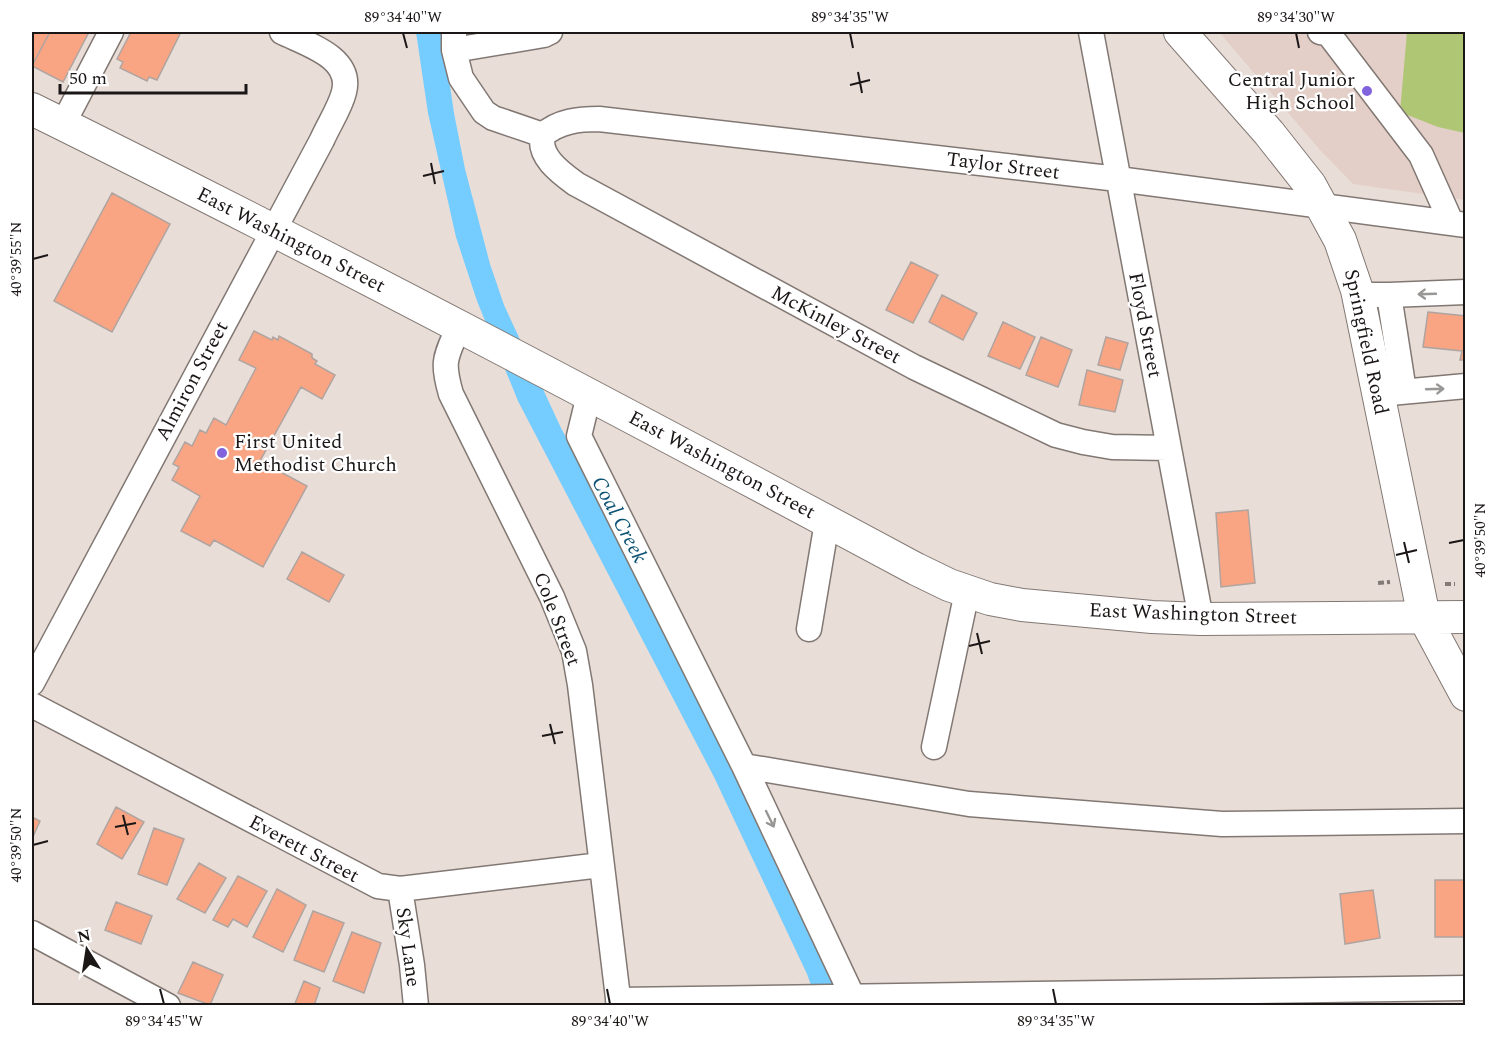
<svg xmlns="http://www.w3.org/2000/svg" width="1497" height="1037" font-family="Spectral,serif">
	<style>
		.built { fill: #e3cfc7 }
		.green { fill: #afc675 }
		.water { fill: #75ccfe }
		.building { fill: #f9a584; stroke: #afa4a0; stroke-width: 1.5 }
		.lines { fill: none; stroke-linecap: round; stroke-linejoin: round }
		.minor-casing { stroke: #827873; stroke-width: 27 }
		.major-casing { stroke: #827873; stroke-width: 34 }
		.path { stroke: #827a77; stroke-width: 4; stroke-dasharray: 6 3; stroke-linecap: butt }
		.minor { stroke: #fff; stroke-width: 24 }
		.major { stroke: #fff; stroke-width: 32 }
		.oneway { stroke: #989796 }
		.ticks { fill: none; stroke: #1b1716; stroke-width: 2 }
		.poi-dot { fill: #8263de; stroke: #fff; stroke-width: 2 }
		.labels { text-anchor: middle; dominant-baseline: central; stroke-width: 4.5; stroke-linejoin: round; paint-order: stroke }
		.poi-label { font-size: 20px; fill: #1b1716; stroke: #fff; text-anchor: end }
		.street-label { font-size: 20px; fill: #1b1716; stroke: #fff }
		.water-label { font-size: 21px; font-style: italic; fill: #0d5374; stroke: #fff }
		.neatline { fill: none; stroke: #1b1716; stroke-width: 2 }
		.ticks-label { font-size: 15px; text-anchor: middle; fill: #1b1716 }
	</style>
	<rect width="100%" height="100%" fill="#e9ddd8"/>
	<path class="built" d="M 1219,32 L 1465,32 L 1465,200 L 1353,184 L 1320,150 Z"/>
	<path class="green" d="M 1407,32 L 1465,32 L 1465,133 L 1438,127 L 1400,112 Z"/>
	<path class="water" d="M 416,32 L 442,32 L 454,113 L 465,169 L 490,264 L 504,305 L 561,428 L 693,677 L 844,1005 L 818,1005 L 807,974 L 714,777 L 518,401 L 477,301 L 456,237 L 428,113 Z"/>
	<path class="building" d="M 32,32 L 50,32 L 32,66 Z
		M 50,32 L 89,32 L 63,82 L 32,66 Z
		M 131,32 L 181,32 L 157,80 L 149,77 L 147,81 L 120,68 L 123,62 L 117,59 Z
		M 112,193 L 170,224 L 112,332 L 54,301 Z
		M 911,262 L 938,275 L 913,323 L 886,310 Z
		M 942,295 L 977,313 L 963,340 L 929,322 Z
		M 1428,312 L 1466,316 L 1466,360 L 1460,360 L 1462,351 L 1423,347 Z
		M 1003,322 L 1035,337 L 1020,369 L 988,356 Z
		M 254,331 L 272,340 L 273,337 L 278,340 L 279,336 L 312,354 L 312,358 L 317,361 L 315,364 L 335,375 L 322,399 L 301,387 L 260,461 L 307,486 L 263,567 L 214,540 L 210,546 L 181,531 L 200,496 L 172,480 L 179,467 L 173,464 L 185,442 L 192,446 L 200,430 L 206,433 L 214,418 L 226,425 L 256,368 L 239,360 Z
		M 1041,337 L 1072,350 L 1058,387 L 1026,375 Z
		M 1106,337 L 1128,343 L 1120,370 L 1098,365 Z
		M 1087,370 L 1123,380 L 1115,412 L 1079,405 Z
		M 1248,510 L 1255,583 L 1221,587 L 1216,513 Z
		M 302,552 L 344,575 L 329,602 L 287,579 Z
		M 116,807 L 144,822 L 122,859 L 97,844 Z
		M 32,817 L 40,821 L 32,839 Z
		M 154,828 L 184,839 L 167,885 L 138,874 Z
		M 199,863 L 226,878 L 205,913 L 177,899 Z
		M 238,876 L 267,891 L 247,927 L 233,919 L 228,927 L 213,920 Z
		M 1435,880 L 1466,880 L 1466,937 L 1435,937 Z
		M 277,889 L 306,905 L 283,952 L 253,937 Z
		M 1373,890 L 1380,938 L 1345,944 L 1340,894 Z
		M 116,902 L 152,916 L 141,944 L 105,930 Z
		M 313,911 L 344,923 L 324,972 L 294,960 Z
		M 352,932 L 381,943 L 364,993 L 333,981 Z
		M 193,962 L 223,975 L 210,1005 L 178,993 Z
		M 304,981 L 320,988 L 314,1006 L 294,1006 Z"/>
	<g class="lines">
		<g class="minor-casing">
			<path id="minor" d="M 454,32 L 454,50 L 461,78 L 484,112 L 493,118 L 543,135
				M 1091,32 L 1201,619
				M 1320,32 L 1328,33 L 1421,155 L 1451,222
				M 454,50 L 544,35 L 550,32
				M 63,124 L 111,32
				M 543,135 C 559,121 579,119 599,119 L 1118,179 L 1466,225
				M 543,135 C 537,156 561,173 576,184 L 914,367 L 1056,435 L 1083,442 L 1112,447 L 1168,448
				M 1358,295 L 1389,295 L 1404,391
				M 1389,295 L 1466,292
				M 459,326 C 446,357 441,360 451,394 L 552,597 L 574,651 L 580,685 L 619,1006
				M 1390,393 L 1466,386
				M 589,395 L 579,436 L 744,766 L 857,1006
				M 809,629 L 827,522
				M 32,683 L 322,140 C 329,124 340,108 344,92 C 353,57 306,44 282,32
				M 32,705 L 378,886 L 400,889 L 601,865
				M 934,747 L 967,592
				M 744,766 L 969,804 L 1222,824 L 1466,821
				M 400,889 L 412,965 L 416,1006
				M 32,933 L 168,1006
				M 618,1000 L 1466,988"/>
		</g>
		<g class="major-casing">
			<path id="major" d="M 1180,32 L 1269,133 L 1310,185 L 1340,240 L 1357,290 L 1424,617 L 1466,695
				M 32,109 C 330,256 623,412 916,569 L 949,585 L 990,599 L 1022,605 L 1152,617 L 1201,619 L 1466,617"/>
		</g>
		<path class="path" d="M 1378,583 L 1390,582
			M 1445,584 L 1455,584"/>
		<use href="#minor" class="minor"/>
		<use href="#major" class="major"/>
	</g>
	<defs><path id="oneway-shaft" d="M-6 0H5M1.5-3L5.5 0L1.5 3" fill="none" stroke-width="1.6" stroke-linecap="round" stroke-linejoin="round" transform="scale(1.5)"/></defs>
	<g class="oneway">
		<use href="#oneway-shaft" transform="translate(1427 294) rotate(178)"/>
		<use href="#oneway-shaft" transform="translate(1435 389) rotate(-2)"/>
		<use href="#oneway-shaft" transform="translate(770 819) rotate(64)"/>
	</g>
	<path class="ticks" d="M 403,33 L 407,48M 850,33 L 853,48M 1296,33 L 1299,48M 858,72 L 862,93M 850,85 L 870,80M 431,163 L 435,184M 423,176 L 444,171M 33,259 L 48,255M 1404,542 L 1409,563M 1449,543 L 1464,540M 1396,555 L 1417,550M 977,633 L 982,654M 969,646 L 990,641M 550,724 L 555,744M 542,736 L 563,732M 123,815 L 128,835M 115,827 L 136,823M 33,845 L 48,841M 160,989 L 164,1004M 607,989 L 610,1004M 1053,989 L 1056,1004"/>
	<g class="poi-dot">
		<circle cx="1367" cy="91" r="6"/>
		<circle cx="222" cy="453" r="6"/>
	</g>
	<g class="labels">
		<g class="poi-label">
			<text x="1355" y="80">Central Junior<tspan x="1355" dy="23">High School</tspan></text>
			<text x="234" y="442" text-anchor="start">First United<tspan x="234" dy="23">Methodist Church</tspan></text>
		</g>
		<g class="street-label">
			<text transform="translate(1003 166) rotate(7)">Taylor Street</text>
			<text transform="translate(291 240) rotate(27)">East Washington Street</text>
			<text transform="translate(836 325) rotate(28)">McKinley Street</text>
			<text transform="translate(1145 325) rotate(79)">Floyd Street</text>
			<text transform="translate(1366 342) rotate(78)">Springfield Road</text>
			<text transform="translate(192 381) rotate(-62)">Almiron Street</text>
			<text transform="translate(722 465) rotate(28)">East Washington Street</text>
			<text transform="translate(1193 614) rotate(2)">East Washington Street</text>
			<text transform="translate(557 619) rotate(69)">Cole Street</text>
			<text transform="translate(304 849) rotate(28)">Everett Street</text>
			<text transform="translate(408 947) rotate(82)">Sky Lane</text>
		</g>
		<g class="water-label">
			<text transform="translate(619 520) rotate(62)">Coal Creek</text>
		</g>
	</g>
	<rect width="1497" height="1037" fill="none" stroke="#ffffff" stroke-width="66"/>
	<g transform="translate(87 950) rotate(348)" stroke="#ffffff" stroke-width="4.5" paint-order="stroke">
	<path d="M0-4.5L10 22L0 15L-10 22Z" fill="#1b1716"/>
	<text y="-9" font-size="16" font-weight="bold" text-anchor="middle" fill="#1b1716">N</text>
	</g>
	<path d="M60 84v9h186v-9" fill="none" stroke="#1b1716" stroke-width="3"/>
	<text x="69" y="84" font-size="18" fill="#1b1716" stroke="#ffffff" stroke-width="4.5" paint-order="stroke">50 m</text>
	<rect x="33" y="33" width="1431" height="971" class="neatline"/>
	<g class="ticks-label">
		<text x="403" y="22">89°34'40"W</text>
		<text x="850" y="22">89°34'35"W</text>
		<text x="1296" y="22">89°34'30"W</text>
		<text transform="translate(16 259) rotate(-90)" y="5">40°39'55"N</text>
		<text transform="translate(1480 540) rotate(-90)" y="5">40°39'50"N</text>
		<text transform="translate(16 845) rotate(-90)" y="5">40°39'50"N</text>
		<text x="164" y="1026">89°34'45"W</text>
		<text x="610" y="1026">89°34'40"W</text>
		<text x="1056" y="1026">89°34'35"W</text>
	</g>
</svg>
